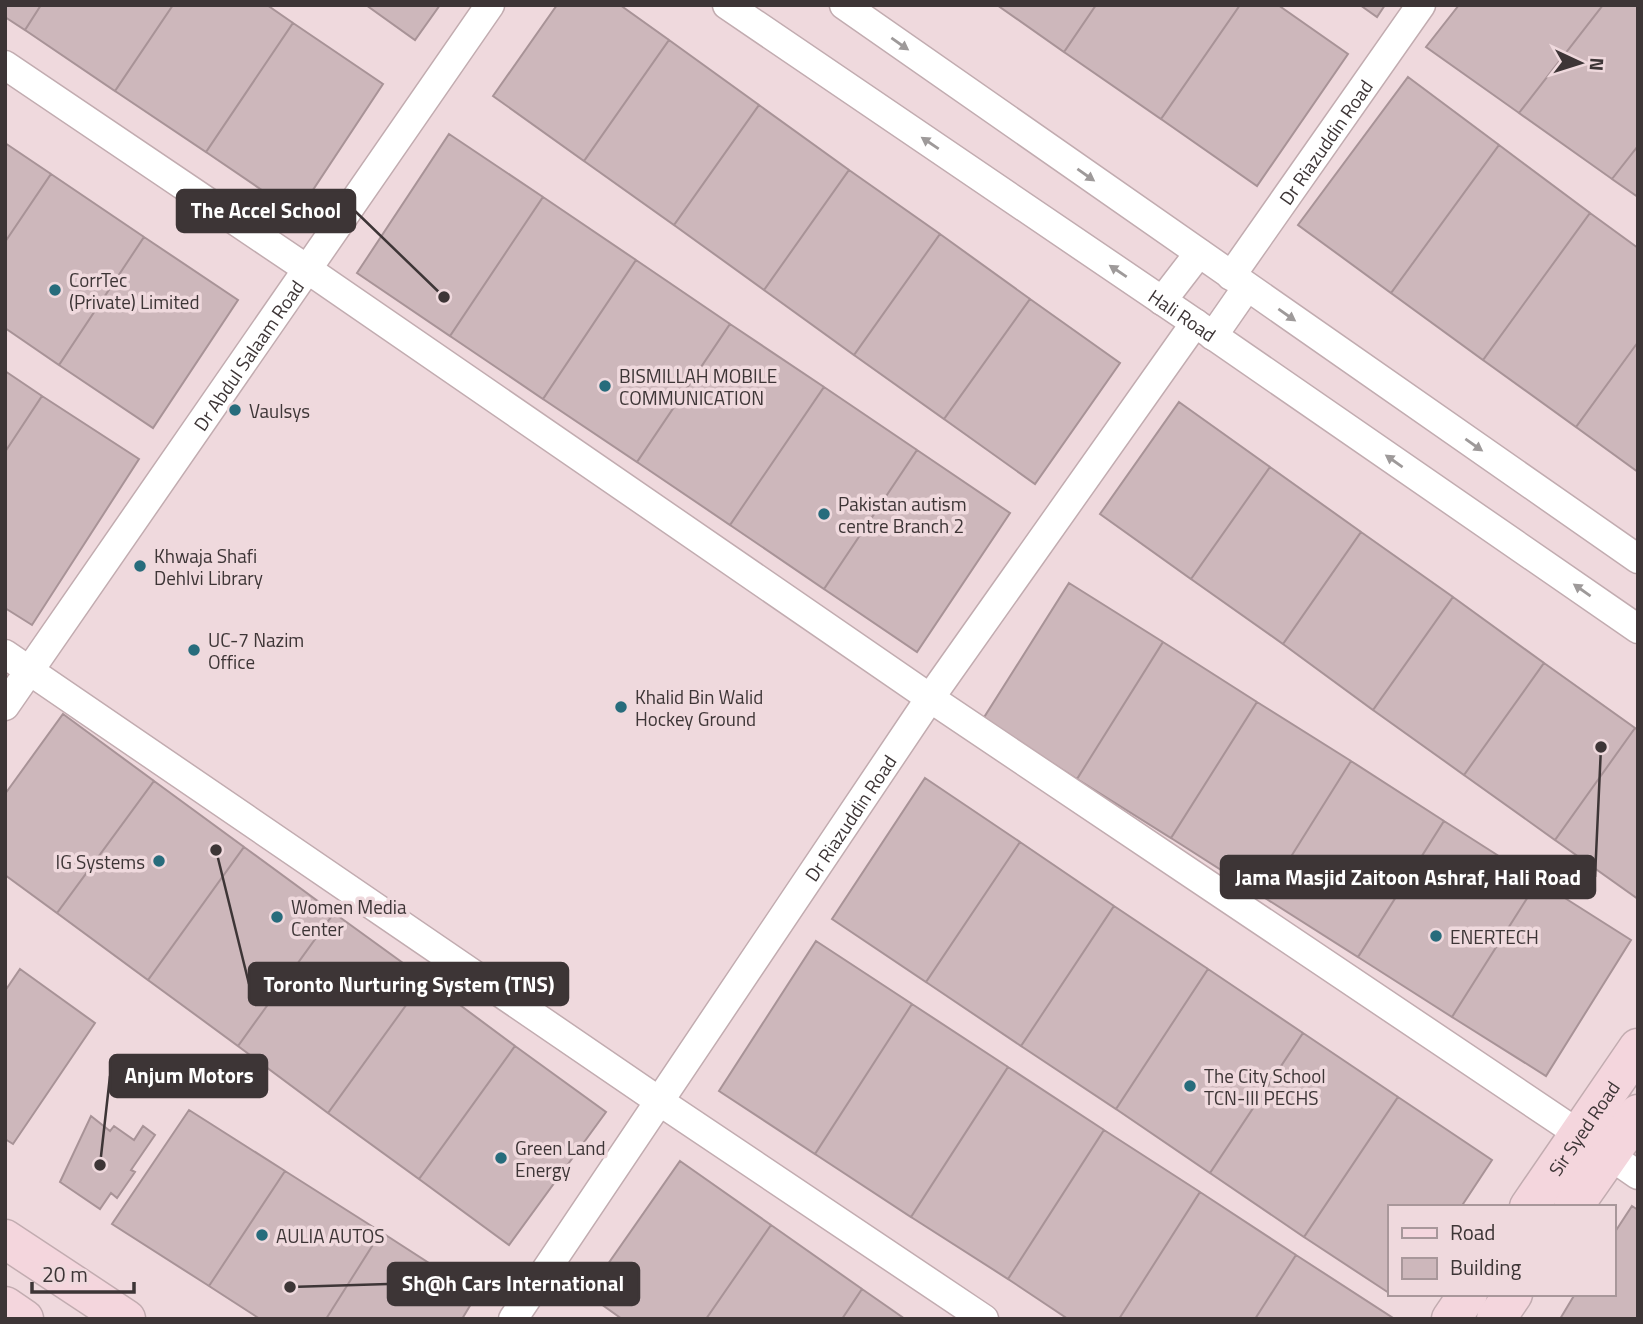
<svg xmlns="http://www.w3.org/2000/svg" width="1643" height="1324" font-family="'Titillium Web',sans-serif">
	<style>
		.building { fill: #cdb7bb; stroke: #a89397; stroke-width: 2 }
		.lines { fill: none; stroke-linecap: round; stroke-linejoin: round }
		.minor-casing { stroke: #c2acb0; stroke-width: 31 }
		.secondary-casing { stroke: #c2acb0; stroke-width: 41 }
		.minor { stroke: #fff; stroke-width: 28 }
		.secondary { stroke: #f4d6dd; stroke-width: 38 }
		.oneway { fill: #9e9a9a }
		.poi-dot { fill: #276c7c; stroke: #efd9dd; stroke-width: 2.5 }
		.labels { text-anchor: middle; dominant-baseline: central; stroke-width: 7; stroke-linejoin: round; paint-order: stroke }
		.street-label { font-size: 19px; fill: #3d3536; stroke: #efd9dd }
		.poi-label { font-size: 19px; fill: #3d3536; stroke: #efd9dd; text-anchor: start }
		.leader { fill: none; stroke: #3d3536; stroke-width: 2.5 }
		.callout-dot { fill: #3d3536; stroke: #efd9dd; stroke-width: 2.5 }
		.callout { fill: #3d3536; stroke: #3d3536; stroke-width: 2.5 }
		.callout-label { font-size: 21px; text-anchor: middle; font-weight: bold; fill: #fff }
	</style>
	<rect width="100%" height="100%" fill="#efd9dd"/>
	<path class="building" d="M 5,5 L 41,5 L 25,30 L 5,17 Z
		M 41,5 L 173,5 L 115,91 L 25,30 Z
		M 173,5 L 267,5 L 293,23 L 206,152 L 115,91 Z
		M 366,5 L 440,5 L 415,40 Z
		M 557,5 L 620,5 L 669,40 L 584,161 L 493,96 Z
		M 997,5 L 1096,5 L 1064,52 Z
		M 1096,5 L 1240,5 L 1161,119 L 1064,52 Z
		M 1240,5 L 1278,5 L 1348,54 L 1257,186 L 1161,119 Z
		M 1360,5 L 1385,5 L 1377,17 Z
		M 1459,5 L 1603,5 L 1519,113 L 1426,47 Z
		M 1603,5 L 1638,5 L 1638,146 L 1612,179 L 1519,113 Z
		M 293,23 L 383,84 L 297,214 L 206,152 Z
		M 669,40 L 759,105 L 674,225 L 584,161 Z
		M 1408,77 L 1499,145 L 1391,293 L 1298,225 Z
		M 759,105 L 849,170 L 764,290 L 674,225 Z
		M 449,134 L 543,197 L 450,336 L 357,273 Z
		M 5,143 L 51,174 L 5,242 Z
		M 1499,145 L 1590,213 L 1483,360 L 1391,293 Z
		M 1638,146 L 1638,197 L 1612,179 Z
		M 849,170 L 940,234 L 854,355 L 764,290 Z
		M 51,174 L 144,237 L 59,365 L 5,328 L 5,242 Z
		M 543,197 L 636,260 L 543,399 L 450,336 Z
		M 1590,213 L 1638,248 L 1638,342 L 1576,427 L 1483,360 Z
		M 940,234 L 1030,299 L 944,419 L 854,355 Z
		M 144,237 L 238,300 L 153,428 L 59,365 Z
		M 636,260 L 730,324 L 637,462 L 543,399 Z
		M 1030,299 L 1120,363 L 1035,484 L 944,419 Z
		M 730,324 L 824,387 L 730,525 L 637,462 Z
		M 1638,342 L 1638,472 L 1576,427 Z
		M 5,371 L 42,396 L 5,452 Z
		M 824,387 L 917,450 L 824,589 L 730,525 Z
		M 42,396 L 139,459 L 32,625 L 5,608 L 5,452 Z
		M 1179,402 L 1270,467 L 1191,579 L 1100,514 Z
		M 917,450 L 1010,513 L 917,652 L 824,589 Z
		M 1270,467 L 1361,532 L 1283,644 L 1191,579 Z
		M 1361,532 L 1453,597 L 1373,710 L 1283,644 Z
		M 1069,583 L 1163,642 L 1077,779 L 983,719 Z
		M 1453,597 L 1544,663 L 1464,775 L 1373,710 Z
		M 1163,642 L 1257,702 L 1171,838 L 1077,779 Z
		M 1544,663 L 1635,728 L 1555,840 L 1464,775 Z
		M 1257,702 L 1351,761 L 1265,898 L 1171,838 Z
		M 63,714 L 154,781 L 57,913 L 5,875 L 5,794 Z
		M 1635,728 L 1638,730 L 1638,899 L 1555,840 Z
		M 1351,761 L 1444,821 L 1358,957 L 1265,898 Z
		M 925,778 L 1020,842 L 926,982 L 832,919 Z
		M 154,781 L 244,847 L 148,980 L 57,913 Z
		M 1444,821 L 1538,881 L 1452,1017 L 1358,957 Z
		M 1020,842 L 1114,906 L 1021,1046 L 926,982 Z
		M 244,847 L 334,913 L 238,1046 L 148,980 Z
		M 1538,881 L 1631,940 L 1546,1076 L 1452,1017 Z
		M 1114,906 L 1208,969 L 1116,1109 L 1021,1046 Z
		M 334,913 L 425,979 L 328,1113 L 238,1046 Z
		M 816,941 L 912,1004 L 815,1154 L 719,1091 Z
		M 20,969 L 95,1023 L 13,1144 L 5,1139 L 5,991 Z
		M 1208,969 L 1303,1033 L 1210,1173 L 1116,1109 Z
		M 425,979 L 515,1046 L 419,1179 L 328,1113 Z
		M 912,1004 L 1008,1067 L 911,1217 L 815,1154 Z
		M 1303,1033 L 1398,1097 L 1304,1237 L 1210,1173 Z
		M 515,1046 L 606,1112 L 509,1245 L 419,1179 Z
		M 1008,1067 L 1104,1130 L 1008,1279 L 911,1217 Z
		M 1398,1097 L 1492,1160 L 1461,1207 L 1389,1207 L 1389,1293 L 1304,1237 Z
		M 189,1110 L 285,1171 L 209,1286 L 112,1224 Z
		M 91,1116 L 110,1131 L 114,1126 L 134,1140 L 143,1126 L 155,1135 L 131,1170 L 135,1172 L 117,1198 L 111,1193 L 100,1209 L 60,1182 Z
		M 1104,1130 L 1200,1192 L 1119,1319 L 1068,1319 L 1008,1279 Z
		M 680,1161 L 771,1225 L 706,1319 L 622,1319 L 587,1294 Z
		M 285,1171 L 381,1232 L 326,1319 L 260,1319 L 209,1286 Z
		M 1200,1192 L 1296,1255 L 1255,1319 L 1119,1319 Z
		M 1632,1206 L 1638,1210 L 1638,1319 L 1560,1319 L 1575,1294 L 1613,1294 L 1613,1235 Z
		M 771,1225 L 862,1289 L 842,1319 L 706,1319 Z
		M 381,1232 L 477,1294 L 462,1319 L 326,1319 Z
		M 1296,1255 L 1393,1318 L 1392,1319 L 1255,1319 Z
		M 862,1289 L 905,1319 L 842,1319 Z"/>
	<g class="lines">
		<g class="minor-casing">
			<g id="minor">
				<path id="s1" d="M 727,5 L 1195,323 L 1638,629"/>
				<path d="M 844,5 L 1638,559"/>
				<path d="M 5,65 L 307,269 L 930,698 L 1579,1134"/>
				<path id="s2" d="M 1231,276 L 1421,5"/>
				<path d="M 1162,301 L 1199,253"/>
				<path d="M 1213,336 L 1247,287"/>
				<path d="M 5,654 L 659,1101 L 984,1319"/>
				<path id="s3" d="M 5,706 L 490,5"/>
				<path d="M 1609,1155 L 1638,1175"/>
				<path id="s4" d="M 513,1319 L 930,698 L 1195,323"/>
			</g>
		</g>
		<g class="secondary-casing">
			<g id="secondary">
				<path id="s5" d="M 1529,1207 L 1638,1048"/>
				<path d="M 1573,1207 L 1638,1114"/>
				<path d="M 5,1239 L 126,1319"/>
				<path d="M 5,1306 L 24,1319"/>
				<path d="M 1451,1319 L 1468,1294"/>
				<path d="M 1496,1319 L 1513,1294"/>
			</g>
		</g>
		<use href="#minor" class="minor"/>
		<use href="#secondary" class="secondary"/>
	</g>
	<defs><path id="oneway-solid" d="M-6-.8H1V-3.2L6.5 0L1 3.2V.8H-6Z" transform="scale(1.75)"/></defs>
	<g class="oneway">
		<use href="#oneway-solid" transform="translate(900 44) rotate(35)"/>
		<use href="#oneway-solid" transform="translate(930 143) rotate(-146)"/>
		<use href="#oneway-solid" transform="translate(1086 175) rotate(35)"/>
		<use href="#oneway-solid" transform="translate(1118 271) rotate(-146)"/>
		<use href="#oneway-solid" transform="translate(1287 315) rotate(35)"/>
		<use href="#oneway-solid" transform="translate(1474 445) rotate(35)"/>
		<use href="#oneway-solid" transform="translate(1394 461) rotate(-145)"/>
		<use href="#oneway-solid" transform="translate(1582 590) rotate(-145)"/>
	</g>
	<g class="poi-dot">
		<circle cx="55" cy="290" r="7"/>
		<circle cx="605" cy="386" r="7"/>
		<circle cx="235" cy="410" r="7"/>
		<circle cx="824" cy="514" r="7"/>
		<circle cx="140" cy="566" r="7"/>
		<circle cx="194" cy="650" r="7"/>
		<circle cx="621" cy="707" r="7"/>
		<circle cx="159" cy="861" r="7"/>
		<circle cx="277" cy="917" r="7"/>
		<circle cx="1436" cy="936" r="7"/>
		<circle cx="1190" cy="1086" r="7"/>
		<circle cx="501" cy="1158" r="7"/>
		<circle cx="262" cy="1235" r="7"/>
	</g>
	<g class="labels">
		<g class="street-label">
			<text stroke="none"><textPath href="#s2" startOffset="164">Dr Riazuddin Road</textPath></text>
			<text stroke="none"><textPath href="#s1" startOffset="551">Hali Road</textPath></text>
			<text stroke="none"><textPath href="#s3" startOffset="427">Dr Abdul Salaam Road</textPath></text>
			<text stroke="none"><textPath href="#s4" startOffset="604">Dr Riazuddin Road</textPath></text>
			<text stroke="none"><textPath href="#s5" startOffset="96">Sir Syed Road</textPath></text>
		</g>
		<g class="poi-label">
			<text x="69" y="279">CorrTec<tspan x="69" dy="22">(Private) Limited</tspan></text>
			<text x="619" y="375">BISMILLAH MOBILE<tspan x="619" dy="22">COMMUNICATION</tspan></text>
			<text x="249" y="410">Vaulsys</text>
			<text x="838" y="503">Pakistan autism<tspan x="838" dy="22">centre Branch 2</tspan></text>
			<text x="154" y="555">Khwaja Shafi<tspan x="154" dy="22">Dehlvi Library</tspan></text>
			<text x="208" y="639">UC-7 Nazim<tspan x="208" dy="22">Office</tspan></text>
			<text x="635" y="696">Khalid Bin Walid<tspan x="635" dy="22">Hockey Ground</tspan></text>
			<text x="145" y="861" text-anchor="end">IG Systems</text>
			<text x="291" y="906">Women Media<tspan x="291" dy="22">Center</tspan></text>
			<text x="1450" y="936">ENERTECH</text>
			<text x="1204" y="1075">The City School<tspan x="1204" dy="22">TCN-III PECHS</tspan></text>
			<text x="515" y="1147">Green Land<tspan x="515" dy="22">Energy</tspan></text>
			<text x="276" y="1235">AULIA AUTOS</text>
		</g>
	</g>
	<path class="leader" d="M444 297L355 211M1601 747L1595 877M216 850L249 984M100 1165L110 1076M290 1287L388 1284"/>
	<g class="callout-dot">
		<circle cx="444" cy="297" r="7"/>
		<circle cx="1601" cy="747" r="7"/>
		<circle cx="216" cy="850" r="7"/>
		<circle cx="100" cy="1165" r="7"/>
		<circle cx="290" cy="1287" r="7"/>
	</g>
	<g class="callout">
		<rect x="177" y="190" width="178" height="42" rx="7"/>
		<rect x="1221" y="856" width="374" height="42" rx="7"/>
		<rect x="249" y="963" width="319" height="42" rx="7"/>
		<rect x="110" y="1055" width="157" height="42" rx="7"/>
		<rect x="388" y="1263" width="251" height="42" rx="7"/>
	</g>
	<g class="callout-label">
		<text x="266" y="218">The Accel School</text>
		<text x="1408" y="885">Jama Masjid Zaitoon Ashraf, Hali Road</text>
		<text x="409" y="992">Toronto Nurturing System (TNS)</text>
		<text x="189" y="1083">Anjum Motors</text>
		<text x="513" y="1291">Sh@h Cars International</text>
	</g>
	<rect width="1643" height="1324" fill="none" stroke="#3d3536" stroke-width="14"/>
	<rect x="1388" y="1205" width="228" height="91" fill="#efd9dd" stroke="#a8979a" stroke-width="2"/>
	<rect x="1402" y="1228" width="35" height="10" fill="#f4d6dd" stroke="#a8979a" stroke-width="2"/>
	<text x="1450" y="1240" font-size="21" fill="#3d3536">Road</text>
	<rect x="1402" y="1258" width="35" height="21" fill="#cdb7bb" stroke="#a8979a" stroke-width="2"/>
	<text x="1450" y="1275" font-size="21" fill="#3d3536">Building</text>
	<g transform="translate(1580 63) rotate(94)" stroke="#efd9dd" stroke-width="5" paint-order="stroke">
	<path d="M0-5L12 26L0 18L-12 26Z" fill="#3d3536"/>
	<text y="-10" font-size="19" font-weight="bold" text-anchor="middle" fill="#3d3536">N</text>
	</g>
	<path d="M32 1282v10h102v-10" fill="none" stroke="#3d3536" stroke-width="3.5"/>
	<text x="42" y="1282" font-size="21" fill="#3d3536" stroke="#efd9dd" stroke-width="5" paint-order="stroke">20 m</text>
</svg>
